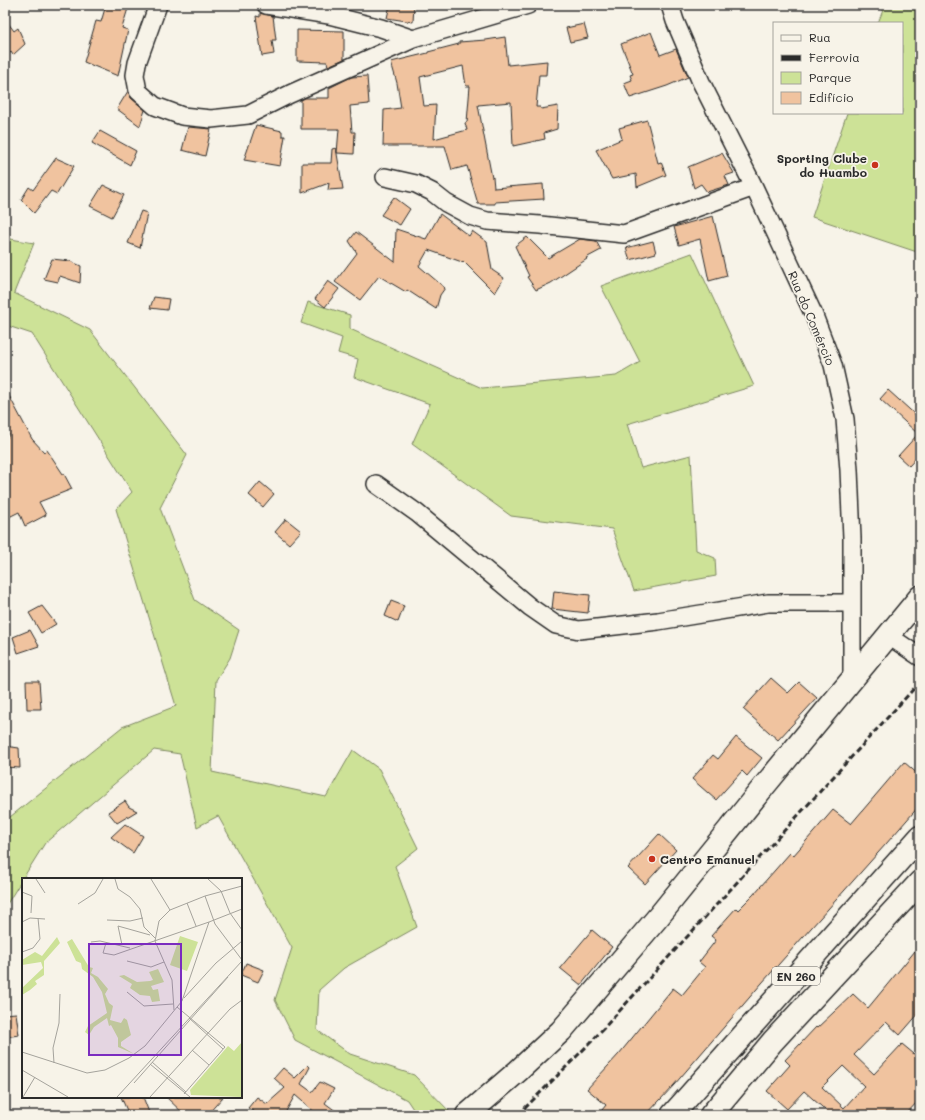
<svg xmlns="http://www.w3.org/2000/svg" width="925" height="1120" font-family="Mali,sans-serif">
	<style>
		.green { fill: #cde297; stroke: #7c8661 }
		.building { fill: #f0c39f; stroke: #2b2b2b; fill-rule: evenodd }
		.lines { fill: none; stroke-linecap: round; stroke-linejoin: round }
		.minor-casing { stroke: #2b2b2b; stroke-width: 20 }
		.major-casing { stroke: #2b2b2b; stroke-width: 25 }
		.minor { stroke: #f7f3e8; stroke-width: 17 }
		.major { stroke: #f7f3e8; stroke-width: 22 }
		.rail { stroke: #2b2b2b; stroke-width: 3; stroke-dasharray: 6 3; stroke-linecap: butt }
		.poi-dot { fill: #c8321e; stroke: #f7f3e8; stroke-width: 1.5 }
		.labels { text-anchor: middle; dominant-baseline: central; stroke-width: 3.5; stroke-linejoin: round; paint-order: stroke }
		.shield { fill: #f7f3e8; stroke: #686764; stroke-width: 1 }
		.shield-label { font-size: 11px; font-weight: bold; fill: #2b2b2b }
		.poi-label { font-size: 12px; font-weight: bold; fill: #2b2b2b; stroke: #f7f3e8; text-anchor: end }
		.street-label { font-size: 12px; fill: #2b2b2b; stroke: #f7f3e8 }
		.inset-road { fill: none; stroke: #a5a39c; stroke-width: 1 }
		.view { fill: #7b2cbf; fill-opacity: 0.15; stroke: #7b2cbf; stroke-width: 2 }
		.inset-edge { fill: none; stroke: #2b2b2b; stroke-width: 2 }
	</style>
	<rect width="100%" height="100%" fill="#f7f3e8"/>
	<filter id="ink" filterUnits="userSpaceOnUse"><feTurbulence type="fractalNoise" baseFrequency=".025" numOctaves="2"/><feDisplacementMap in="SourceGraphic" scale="8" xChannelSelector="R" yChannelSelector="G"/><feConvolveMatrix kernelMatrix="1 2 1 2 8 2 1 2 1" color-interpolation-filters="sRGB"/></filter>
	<g filter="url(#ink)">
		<path class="green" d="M 885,5 L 920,5 L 920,253 L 812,217 L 847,113 L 902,113 L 902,23 L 878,23 Z
			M 5,238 L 34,243 L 14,293 L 90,330 L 187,455 L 160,508 L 195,600 L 239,630 L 230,658 L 216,680 L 212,772 L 326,797 L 353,750 L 379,769 L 418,848 L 395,866 L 417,927 L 344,968 L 319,990 L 317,1030 L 350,1054 L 414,1075 L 453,1115 L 417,1115 L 407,1100 L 295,1040 L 275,1000 L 292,948 L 218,816 L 197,827 L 180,754 L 154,750 L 45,843 L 5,907 L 5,821 L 122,727 L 176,706 L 116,509 L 132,492 L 32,334 L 5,325 Z
			M 692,253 L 754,386 L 627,424 L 641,468 L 691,455 L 696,550 L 715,558 L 716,576 L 634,591 L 612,529 L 511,516 L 412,444 L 430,404 L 354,377 L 358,359 L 338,353 L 342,338 L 301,323 L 308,302 L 350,315 L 350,329 L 482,388 L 616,376 L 640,362 L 601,286 Z"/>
		<path class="building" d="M 106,5 L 129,5 L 122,28 L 128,30 L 118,76 L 84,62 L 96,21 L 101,22 Z
			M 390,5 L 414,5 L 413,22 L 387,18 Z
			M 260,13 L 273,16 L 276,40 L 272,40 L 274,54 L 262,56 L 256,16 L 260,17 Z
			M 5,19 L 14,31 L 18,28 L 25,44 L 13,55 L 11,52 L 5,58 Z
			M 584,24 L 588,38 L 570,42 L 566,28 Z
			M 297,30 L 344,31 L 344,59 L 328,66 L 327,62 L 297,61 Z
			M 651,32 L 660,55 L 676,49 L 688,77 L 667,86 L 630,98 L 624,83 L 632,80 L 630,75 L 633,74 L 621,44 Z
			M 505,37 L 508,65 L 547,61 L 546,75 L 539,75 L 536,107 L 540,107 L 541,109 L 558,106 L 557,129 L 544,133 L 545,139 L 513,146 L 511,102 L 478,105 L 492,178 L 493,177 L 494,188 L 543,184 L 544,199 L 495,202 L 495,204 L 478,204 L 467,166 L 452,170 L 445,146 L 383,146 L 384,110 L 401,108 L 397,83 L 391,62 L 428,53 L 428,52 L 459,44 L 459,42 L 486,40 ZM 463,66 L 466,86 L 470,86 L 467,122 L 465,123 L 467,130 L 434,139 L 436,105 L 424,106 L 420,77 Z
			M 367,76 L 369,104 L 350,106 L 352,132 L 355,132 L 354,154 L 337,153 L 339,129 L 301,129 L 301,100 L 305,98 L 329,98 L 329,88 L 351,77 Z
			M 128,91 L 131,98 L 145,110 L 140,126 L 117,109 Z
			M 647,120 L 658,163 L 661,162 L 666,175 L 637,187 L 636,174 L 612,179 L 596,150 L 622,139 L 619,128 Z
			M 256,125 L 282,131 L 282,136 L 285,136 L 280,166 L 244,160 Z
			M 188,127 L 211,129 L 205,156 L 182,150 Z
			M 100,131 L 136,151 L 130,165 L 92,143 Z
			M 336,148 L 343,189 L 328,190 L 329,183 L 302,193 L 302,163 L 331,163 L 332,149 Z
			M 722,153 L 734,173 L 725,176 L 729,185 L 707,192 L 701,184 L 694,188 L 688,167 Z
			M 56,158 L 74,166 L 57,194 L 51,191 L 34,213 L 21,200 L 29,187 L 33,190 Z
			M 103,185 L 124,195 L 112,217 L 90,206 Z
			M 394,197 L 410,209 L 400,225 L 381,215 Z
			M 141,211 L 147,213 L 140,248 L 128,243 Z
			M 440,214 L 469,236 L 472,231 L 487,242 L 492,270 L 504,278 L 495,293 L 463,261 L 462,262 L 428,250 L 419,266 L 445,288 L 440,295 L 436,309 L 407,290 L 406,292 L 379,276 L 360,300 L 335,282 L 357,253 L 349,241 L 356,232 L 395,262 L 396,229 L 426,239 Z
			M 713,216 L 727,276 L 709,281 L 700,239 L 679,245 L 674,227 Z
			M 527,237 L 548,258 L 580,239 L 596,241 L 601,250 L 586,258 L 587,259 L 551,283 L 536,290 L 527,277 L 529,276 L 515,246 Z
			M 653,241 L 656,253 L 630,260 L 626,248 Z
			M 52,259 L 70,261 L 81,266 L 80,283 L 60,276 L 58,282 L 44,279 Z
			M 328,281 L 339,289 L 325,307 L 315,299 Z
			M 154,297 L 169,299 L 167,310 L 150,308 Z
			M 5,388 L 32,439 L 44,452 L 47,450 L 63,474 L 64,474 L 72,489 L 39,502 L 46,515 L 25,526 L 19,512 L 5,519 L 5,441 L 9,435 L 5,429 Z
			M 888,390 L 920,419 L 920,454 L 909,466 L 898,456 L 918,434 L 880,399 Z
			M 260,482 L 274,494 L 263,507 L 249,495 Z
			M 286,519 L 301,531 L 289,544 L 275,532 Z
			M 554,591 L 590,595 L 588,613 L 552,609 Z
			M 391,601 L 404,606 L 398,622 L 385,616 Z
			M 42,606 L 56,624 L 41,633 L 29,613 Z
			M 30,630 L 39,646 L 18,653 L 13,637 Z
			M 771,678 L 788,693 L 799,682 L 817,698 L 778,740 L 743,709 Z
			M 26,681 L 39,681 L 41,709 L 27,709 Z
			M 736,737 L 762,758 L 747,776 L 742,771 L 716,800 L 692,779 L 713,755 L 718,759 Z
			M 5,746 L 19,748 L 20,768 L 5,767 Z
			M 904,762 L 920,776 L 920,805 L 886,844 L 762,983 L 674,1085 L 646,1115 L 598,1115 L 606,1105 L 587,1089 L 619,1054 L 673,988 L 682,995 L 705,967 L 699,962 L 716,940 L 711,936 L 736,908 L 738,910 L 753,895 L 790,853 L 793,856 L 833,810 L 851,824 Z
			M 125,801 L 129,807 L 137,811 L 117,823 L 108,812 Z
			M 125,824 L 143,836 L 133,853 L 111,837 Z
			M 659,834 L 676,850 L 645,884 L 628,868 Z
			M 592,930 L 612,947 L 581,985 L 560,968 Z
			M 920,945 L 920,1012 L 900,1035 L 886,1022 L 854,1055 L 874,1074 L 902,1044 L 920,1059 L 920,1099 L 905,1115 L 831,1115 L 804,1091 L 787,1109 L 767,1091 L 790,1065 L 785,1060 L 816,1027 L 817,1028 L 853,994 L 868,1008 ZM 843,1066 L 864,1086 L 844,1108 L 822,1087 Z
			M 246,963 L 264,970 L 258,982 L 241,975 Z
			M 16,1013 L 19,1035 L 5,1037 L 5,1014 Z
			M 308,1065 L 310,1067 L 301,1084 L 312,1092 L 320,1082 L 334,1089 L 325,1103 L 341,1115 L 318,1115 L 295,1095 L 284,1115 L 259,1115 L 248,1108 L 257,1097 L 267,1104 L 285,1088 L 274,1078 L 283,1068 L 295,1078 Z
			M 121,1097 L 143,1097 L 150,1115 L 129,1115 Z
			M 166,1097 L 223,1097 L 207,1115 L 185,1115 Z"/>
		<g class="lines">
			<g class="minor-casing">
				<path id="minor" d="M 158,5 L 137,63 L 135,75 L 138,91 L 155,106 L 182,116 L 211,119 L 248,115 L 290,94 L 413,39 L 528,5
					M 266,5 L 329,15 L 381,28 L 413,39
					M 670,5 L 675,21 L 701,82 L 754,187 L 813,313 L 833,365 L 845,419 L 849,470 L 852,538 L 852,679
					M 385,177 L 416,184 L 432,192 L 446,203 L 470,216 L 487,221 L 540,225 L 624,234 L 754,187
					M 376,484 L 417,513 L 530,607 L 556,625 L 579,630 L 615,626 L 658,621 L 768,603 L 852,603
					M 889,636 L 920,657"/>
			</g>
			<g class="major-casing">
				<path id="major" d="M 467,1115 L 518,1071 L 561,1031 L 659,916 L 765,785 L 920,597
					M 672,1115 L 920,837
					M 711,1115 L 773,1041 L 920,882"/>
			</g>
			<use href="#minor" class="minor"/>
			<use href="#major" class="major"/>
			<path class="rail" d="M 518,1115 L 591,1042 L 920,682"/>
		</g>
	</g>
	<g class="poi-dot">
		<circle cx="875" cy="165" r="4"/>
		<circle cx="652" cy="859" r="4"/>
	</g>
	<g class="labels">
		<rect class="shield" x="772" y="967" width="48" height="18" rx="3"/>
		<g class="shield-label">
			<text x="796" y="976">EN 260</text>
		</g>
		<g class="poi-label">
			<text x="867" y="158">Sporting Clube<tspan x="867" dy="14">do Huambo</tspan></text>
			<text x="660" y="859" text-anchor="start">Centro Emanuel</text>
		</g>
		<g class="street-label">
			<text transform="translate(812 318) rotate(67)">Rua do Comércio</text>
		</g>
	</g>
	<g transform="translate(22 878)">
		<rect width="220" height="220" fill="#f7f3e8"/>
		<path d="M 158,58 L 176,64 L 165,93 L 148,87 ZM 35,59 L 38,65 L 22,83 L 22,97 L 13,103 L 15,106 L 8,112 L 0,117 L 0,110 L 21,90 L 19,84 L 0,87 L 0,82 L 13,74 L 20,78 ZM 50,61 L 67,89 L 71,90 L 69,95 L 76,99 L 86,111 L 83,116 L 87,125 L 91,128 L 88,142 L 99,145 L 102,140 L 105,142 L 109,157 L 99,164 L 99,168 L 112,176 L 96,169 L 96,160 L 89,147 L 87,148 L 85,140 L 72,149 L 67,157 L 63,154 L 66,148 L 85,135 L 80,114 L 71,99 L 60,91 L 59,85 L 54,83 L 45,64 ZM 136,91 L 142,104 L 129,108 L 131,112 L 136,111 L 138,123 L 130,124 L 128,118 L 118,117 L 108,110 L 110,106 L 97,98 L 102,97 L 115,104 L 128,103 L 131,102 L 127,94 ZM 220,164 L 220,219 L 169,217 L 168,212 L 206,168 L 212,173 Z" fill="#cde297"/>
		<path class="inset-road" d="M 14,1 L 23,15M 93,1 L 96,11 L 108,19 L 118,31 L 122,49 L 133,60M 129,1 L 148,32M 186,1 L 199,13 L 208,35 L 220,52M 0,14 L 10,18 L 9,35M 183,18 L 193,46 L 220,82M 165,25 L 174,48M 56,26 L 73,15 L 81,1M 85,42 L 108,43 L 121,40M 0,44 L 8,40 L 23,41M 69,64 L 78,63 L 108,70M 84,65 L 81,75 L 92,77 L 187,44M 100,67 L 96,48 L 128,57M 0,74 L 11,70 L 18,61 L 16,40M 105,83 L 129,89 L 142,84M 105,114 L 122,128 L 151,126M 162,120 L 194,85 L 220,63M 155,129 L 203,169 L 162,216M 152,132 L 150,102 L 133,63 L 137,43 L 148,32 L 183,18 L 220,8M 167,140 L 201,171M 170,172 L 187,187M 0,174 L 65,195 L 83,192 L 107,180 L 123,168 L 160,123 L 187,44 L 220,31M 130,184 L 164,214M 32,185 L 31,170 L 37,145 L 38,116M 128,186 L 168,219M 0,192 L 46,219M 112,205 L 206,99M 1,219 L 13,199M 95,219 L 220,83M 128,219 L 208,131 L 220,122"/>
		<path class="view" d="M 67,66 L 159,66 L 159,177 L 67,177 Z"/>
		<rect width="220" height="220" class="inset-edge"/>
	</g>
	<rect width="925" height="1120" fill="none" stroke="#f7f3e8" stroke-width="20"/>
	<rect x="10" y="10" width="905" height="1100" fill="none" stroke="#2b2b2b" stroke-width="1.5" filter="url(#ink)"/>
	<rect x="773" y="22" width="130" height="92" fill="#f7f3e8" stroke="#a5a39c"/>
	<rect x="781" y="35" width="20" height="6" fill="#f7f3e8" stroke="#a5a39c"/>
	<text x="809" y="42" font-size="12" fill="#2b2b2b">Rua</text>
	<rect x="781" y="55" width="20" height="6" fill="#2b2b2b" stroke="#a5a39c"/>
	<text x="809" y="62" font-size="12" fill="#2b2b2b">Ferrovia</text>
	<rect x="781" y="72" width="20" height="12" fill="#cde297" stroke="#a5a39c"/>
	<text x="809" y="82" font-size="12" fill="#2b2b2b">Parque</text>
	<rect x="781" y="92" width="20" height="12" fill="#f0c39f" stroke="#a5a39c"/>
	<text x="809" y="102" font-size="12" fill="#2b2b2b">Edifício</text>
</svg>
